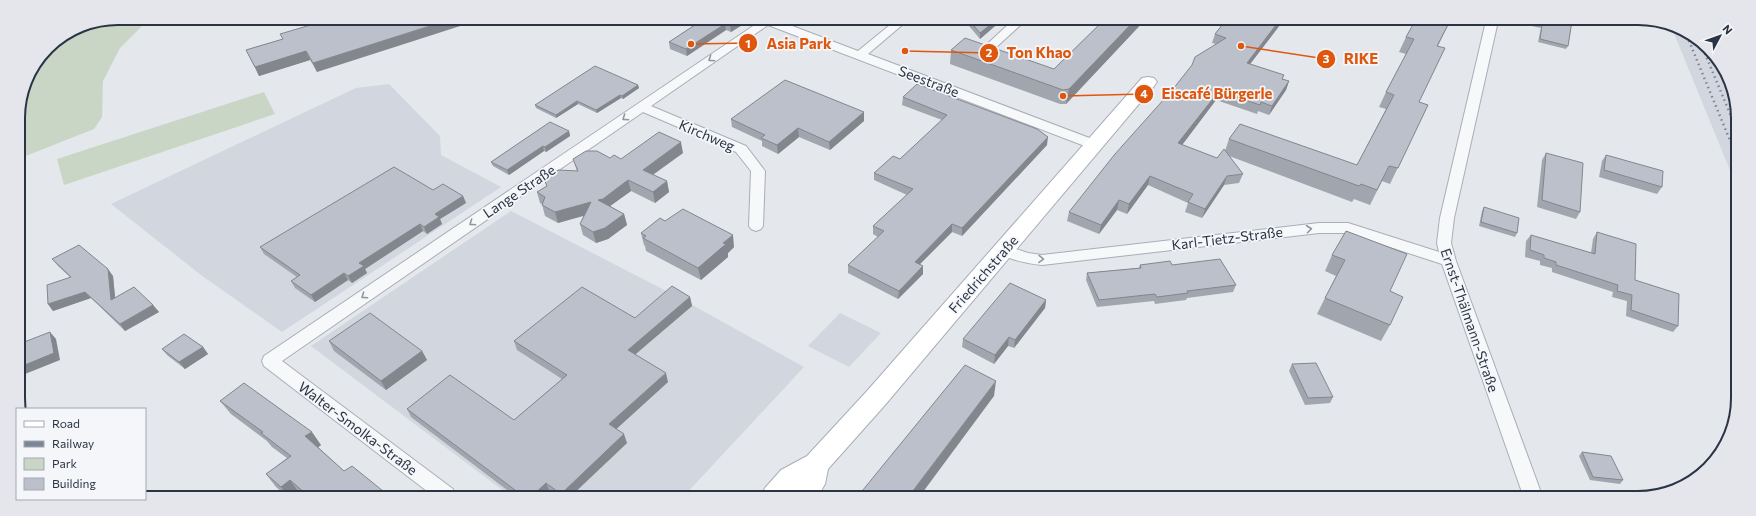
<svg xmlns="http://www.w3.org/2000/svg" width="1756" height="516" font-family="Commissioner,sans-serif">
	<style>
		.built { fill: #d2d6de }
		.green { fill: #c9d6c5 }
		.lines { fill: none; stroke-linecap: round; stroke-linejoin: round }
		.minor-casing { stroke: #a9aeb7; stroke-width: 2 }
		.secondary-casing { stroke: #a9aeb7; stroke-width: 2 }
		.minor { fill: #f7f8fa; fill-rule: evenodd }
		.secondary { fill: #fff; fill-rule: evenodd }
		.rail { stroke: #7d8696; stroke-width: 2.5; stroke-dasharray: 1.5 3.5; stroke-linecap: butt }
		.wall { fill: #a1a5ae }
		.shaded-wall { fill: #83868d }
		.building { fill: #bbc0ca; stroke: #83868d }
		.oneway { stroke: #9196a0 }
		.labels { text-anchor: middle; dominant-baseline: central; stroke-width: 3.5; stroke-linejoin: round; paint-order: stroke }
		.street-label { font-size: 14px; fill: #2b3445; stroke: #f4f6f9 }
		.rim { fill: none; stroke: #2b3445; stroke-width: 2 }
		.leader { fill: none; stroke: #df570f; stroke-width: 1.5 }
		.callout-dot { fill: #df570f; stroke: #f4f6f9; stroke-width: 1.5 }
		.mark-label { font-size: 12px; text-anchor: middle; font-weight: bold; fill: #fff }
		.callout-label { font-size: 15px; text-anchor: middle; font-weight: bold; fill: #df570f; stroke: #f4f6f9; stroke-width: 3.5; stroke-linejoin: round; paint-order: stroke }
	</style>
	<rect width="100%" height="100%" fill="#e4e7ec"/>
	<path class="built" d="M 1671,26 L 1713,52 L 1736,102 L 1736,185 Z
		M 389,84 L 440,136 L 441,155 L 501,187 L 282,332 L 201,275 L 111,204 L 356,88 Z
		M 511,211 L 676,296 L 804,367 L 684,496 L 509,495 L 311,346 Z
		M 840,313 L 881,333 L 849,367 L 808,346 Z"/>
	<path class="green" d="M 118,18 L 171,18 L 142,26 L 120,48 L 103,81 L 102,117 L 94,129 L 18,159 L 18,112 L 26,80 L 48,47 L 80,26 Z
		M 264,92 L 275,114 L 64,185 L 57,159 Z"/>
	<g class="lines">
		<g class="minor-casing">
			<path id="minor" d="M 757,19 L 774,19 L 858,51 L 896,20 L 908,20 L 868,54 L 1100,142 L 1102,145 L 1100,148 L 1090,148 L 768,25 L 651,106 L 746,146 L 765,171 L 763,226 L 761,229 L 756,231 L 751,229 L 749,226 L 751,171 L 736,152 L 643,112 L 282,361 L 453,489 L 455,495 L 432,495 L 264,366 L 262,361 L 264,356 L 759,22 Z
				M 1013,20 L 1026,20 L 992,51 L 984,51 L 982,49 L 984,47 Z
				M 1486,21 L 1498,21 L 1454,218 L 1451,243 L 1456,261 L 1543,498 L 1524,498 L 1442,264 L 1347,233 L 1319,233 L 1042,265 C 1031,264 1002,259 997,250 L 999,246 L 1004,245 L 1028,253 L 1042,255 L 1319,223 L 1348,223 L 1439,252 L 1437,243 L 1440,218 Z"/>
		</g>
		<g class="secondary-casing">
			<path id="secondary" d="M 1148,77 L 1154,78 L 1157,82 L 1154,86 L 885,405 L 828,469 L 825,484 L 818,496 L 761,496 L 765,488 L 781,470 L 807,456 L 867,391 L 1142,78 Z"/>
		</g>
		<use href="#minor" class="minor"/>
		<use href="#secondary" class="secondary"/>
		<path class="rail" d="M 1687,36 L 1736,155
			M 1701,44 L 1736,128"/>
	</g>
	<path class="wall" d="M 331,19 L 317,72 L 310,60 L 259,76 L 246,50 L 283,39 Z
		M 704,19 L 747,22 L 731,32 L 726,30 L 687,56 L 670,49 L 669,42 Z
		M 964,20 L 1002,20 L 980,39 Z
		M 1104,20 L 1145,20 L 1066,104 L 1060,104 L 950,64 L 951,50 L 1054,69 Z
		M 1226,20 L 1283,21 L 1250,64 L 1283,79 L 1289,81 L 1286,90 L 1269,115 L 1258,111 L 1257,114 L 1216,100 L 1182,145 L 1217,158 L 1225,151 L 1229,139 L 1357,165 L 1386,109 L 1379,107 L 1386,92 L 1406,54 L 1399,52 L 1406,37 L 1450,21 L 1438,46 L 1419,102 L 1428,105 L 1390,184 L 1382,181 L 1370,205 L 1354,199 L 1352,202 L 1229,156 L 1243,174 L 1239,183 L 1224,185 L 1202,218 L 1185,212 L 1188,203 L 1148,185 L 1127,214 L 1117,210 L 1099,234 L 1067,221 L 1069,212 L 1166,98 L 1216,44 L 1212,43 L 1215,34 Z
		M 1517,21 L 1572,21 L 1568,46 L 1566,49 L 1538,42 L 1541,28 L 1517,23 Z
		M 638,85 L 639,88 L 623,99 L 621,98 L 597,113 L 578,104 L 556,118 L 536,108 L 535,105 Z
		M 903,97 L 1047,145 L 962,236 L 952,232 L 920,264 L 923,266 L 923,274 L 898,299 L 848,273 L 848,265 L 878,237 L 873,234 L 873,226 L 907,195 L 874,180 L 874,173 L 900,159 L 942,120 L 902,105 Z
		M 864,112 L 864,121 L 830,150 L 799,137 L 778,154 L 762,146 L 762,141 L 732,127 L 731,119 Z
		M 569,131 L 570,136 L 546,152 L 544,151 L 509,175 L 493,166 L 491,162 Z
		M 683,153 L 653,175 L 667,181 L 669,192 L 655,203 L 631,191 L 610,206 L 624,214 L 627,225 L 608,239 L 596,243 L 583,235 L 580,224 L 584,215 L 558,223 L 545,216 L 542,204 L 540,203 L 537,192 L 547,186 L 544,179 L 577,171 L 573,159 L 610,158 L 621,159 Z
		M 1546,153 L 1580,212 L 1576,219 L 1537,207 L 1542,160 Z
		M 1606,155 L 1662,187 L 1657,194 L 1599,177 L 1602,161 Z
		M 463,196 L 466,203 L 440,219 L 442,224 L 427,234 L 423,231 L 365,269 L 367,273 L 352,283 L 348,280 L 315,302 L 295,288 L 291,281 L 297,277 L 264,254 L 260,247 Z
		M 1484,207 L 1517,233 L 1515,237 L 1479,226 L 1482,211 Z
		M 665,221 L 734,247 L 728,253 L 728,257 L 701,280 L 646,251 L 645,246 L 644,245 L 641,233 Z
		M 1346,231 L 1390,291 L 1390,325 L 1381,341 L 1317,314 L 1336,276 L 1325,271 L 1332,255 Z
		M 1597,232 L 1635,280 L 1678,326 L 1673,332 L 1626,316 L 1627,301 L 1612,297 L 1613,292 L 1552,272 L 1552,268 L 1540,265 L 1540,261 L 1525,257 L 1526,241 L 1531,235 L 1591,253 L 1593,239 Z
		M 52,259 L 113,276 L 115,297 L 153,305 L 159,312 L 125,331 L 91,298 L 53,311 L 48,304 L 70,277 L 58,266 Z
		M 1140,265 L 1172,265 L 1236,285 L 1233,292 L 1187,298 L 1186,300 L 1155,304 L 1154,301 L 1097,307 L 1086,280 L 1087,273 L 1139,268 Z
		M 690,297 L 692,306 L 635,354 L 668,382 L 616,429 L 627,443 L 571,496 L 555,496 L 550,492 L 546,496 L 515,496 L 411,417 L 407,409 L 514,420 L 562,379 L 517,350 L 514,341 L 635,318 Z
		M 1046,300 L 1045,308 L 1014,348 L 1008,346 L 994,364 L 962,347 L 963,339 Z
		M 329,341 L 422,351 L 427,360 L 386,390 L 334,351 Z
		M 203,347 L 208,354 L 185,369 L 167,355 L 162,349 Z
		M 1292,364 L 1333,397 L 1330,403 L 1305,405 L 1289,371 Z
		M 220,401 L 321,445 L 318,447 L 344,471 L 388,495 L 302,495 L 300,494 L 299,495 L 285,495 L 276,487 L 266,474 L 287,458 L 272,447 L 267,441 L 231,414 Z
		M 1582,452 L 1623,480 L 1620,484 L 1590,480 L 1579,456 Z"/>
	<path class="shaded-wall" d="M 452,19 L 482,19 L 317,72 L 313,63 Z
		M 740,19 L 746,19 L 747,22 L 731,32 L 730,26 Z
		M 996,20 L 1002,20 L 980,39 L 980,33 Z
		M 1135,20 L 1145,20 L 1066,104 L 1069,89 Z
		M 1279,21 L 1283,21 L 1244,72 L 1247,63 Z
		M 725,24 L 726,30 L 687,56 L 686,49 Z
		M 306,51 L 310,60 L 259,76 L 255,67 Z
		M 1289,81 L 1286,90 L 1269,115 L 1272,106 Z
		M 638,85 L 639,88 L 623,99 L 622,96 Z
		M 1219,91 L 1216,100 L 1176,153 L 1178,143 Z
		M 620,95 L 621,98 L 597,113 L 596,110 Z
		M 577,101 L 578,104 L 556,118 L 556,115 Z
		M 864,112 L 864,121 L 830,150 L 829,142 Z
		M 798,128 L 799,137 L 778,154 L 777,145 Z
		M 569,131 L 570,136 L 546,152 L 545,147 Z
		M 1048,137 L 1047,145 L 962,236 L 962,228 Z
		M 681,142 L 683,153 L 645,180 L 643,170 Z
		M 543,146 L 544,151 L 509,175 L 507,170 Z
		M 1150,176 L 1148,185 L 1127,214 L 1129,204 Z
		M 1227,176 L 1224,185 L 1202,218 L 1205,209 Z
		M 628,180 L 631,191 L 606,209 L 598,200 Z
		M 667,181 L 669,192 L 655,203 L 653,192 Z
		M 463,196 L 466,203 L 440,219 L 442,224 L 427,234 L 424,227 L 435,214 Z
		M 1119,200 L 1117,210 L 1099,234 L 1101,225 Z
		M 591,202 L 594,213 L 558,223 L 555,212 Z
		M 624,214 L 627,225 L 608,239 L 596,243 L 593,232 Z
		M 420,224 L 423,231 L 365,269 L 367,273 L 352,283 L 348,276 L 359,263 Z
		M 952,224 L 952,232 L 914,270 L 915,262 Z
		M 733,235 L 734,247 L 728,253 L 728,257 L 701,280 L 698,268 L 723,243 Z
		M 923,266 L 923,274 L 898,299 L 899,291 Z
		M 108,269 L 113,276 L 116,307 L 111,300 Z
		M 344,273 L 348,280 L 315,302 L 311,295 Z
		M 85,292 L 91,298 L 53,311 L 48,304 Z
		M 690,297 L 692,306 L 630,359 L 628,350 Z
		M 1046,300 L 1045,308 L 1014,348 L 1015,340 Z
		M 153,305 L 159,312 L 125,331 L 120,324 Z
		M 50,332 L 56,339 L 60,360 L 20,376 L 20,367 Z
		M 1009,337 L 1008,346 L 994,364 L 995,355 Z
		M 203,347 L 208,354 L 185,369 L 179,362 Z
		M 422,351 L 427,360 L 386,390 L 381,381 Z
		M 666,373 L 668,382 L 612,433 L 609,424 Z
		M 996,381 L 994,396 L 920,496 L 909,496 Z
		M 312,432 L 321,445 L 315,450 L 305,436 Z
		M 624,434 L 627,443 L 571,496 L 562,496 L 561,494 Z
		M 290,480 L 300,494 L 299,495 L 287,495 L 281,487 Z
		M 546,483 L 550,492 L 546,496 L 532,496 Z"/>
	<path class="building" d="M 331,19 L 334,24 L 351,19 L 452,19 L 313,63 L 306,51 L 255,67 L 246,50 L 283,39 L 280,34 Z
		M 704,19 L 740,19 L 730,26 L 725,24 L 686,49 L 669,42 Z
		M 969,20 L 996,20 L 980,33 Z
		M 1104,20 L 1135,20 L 1069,89 L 1063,90 L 951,50 L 965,38 L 1054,69 Z
		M 1226,20 L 1279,21 L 1247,63 L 1284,75 L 1282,79 L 1289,81 L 1272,106 L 1261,102 L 1260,105 L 1219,91 L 1178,143 L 1217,158 L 1224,149 L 1243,174 L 1227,176 L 1205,209 L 1188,202 L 1193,194 L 1150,176 L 1129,204 L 1119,200 L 1101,225 L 1069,212 L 1115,154 L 1165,98 L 1166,98 L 1192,65 L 1195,57 L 1226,38 L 1215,34 Z
		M 1415,21 L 1450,21 L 1437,46 L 1445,48 L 1419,102 L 1428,105 L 1398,168 L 1389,166 L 1377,190 L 1361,184 L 1359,186 L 1229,139 L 1240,124 L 1357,165 L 1394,95 L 1386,92 L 1414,39 L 1406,37 Z
		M 1524,21 L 1572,21 L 1568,46 L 1540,39 L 1542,25 Z
		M 595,66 L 638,85 L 622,96 L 620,95 L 596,110 L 577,101 L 556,115 L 535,105 Z
		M 785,80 L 864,112 L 829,142 L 798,128 L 777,145 L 761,138 L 765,135 L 731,119 Z
		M 917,84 L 1037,129 L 1048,137 L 962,228 L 952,224 L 915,262 L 923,266 L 899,291 L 848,265 L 884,231 L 873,226 L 913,189 L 874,173 L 893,156 L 900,159 L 947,115 L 903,97 Z
		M 550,122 L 569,131 L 545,147 L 543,146 L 507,170 L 491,162 Z
		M 659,132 L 681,142 L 643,170 L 667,181 L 653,192 L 628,180 L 603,199 L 598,200 L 624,214 L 605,228 L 593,232 L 580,224 L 591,202 L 555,212 L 542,205 L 545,197 L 537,192 L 547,186 L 544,179 L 558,170 L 578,171 L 573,159 L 586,151 L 597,151 L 610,158 L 614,155 L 621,159 Z
		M 1546,153 L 1583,163 L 1580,212 L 1542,200 Z
		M 1606,155 L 1663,171 L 1662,187 L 1604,170 Z
		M 394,167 L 433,190 L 443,184 L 463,196 L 435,214 L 439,217 L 424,227 L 420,224 L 359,263 L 364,266 L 348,276 L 344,273 L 311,295 L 291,281 L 300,275 L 260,247 Z
		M 1484,207 L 1519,218 L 1517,233 L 1481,222 Z
		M 683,209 L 733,235 L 723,243 L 726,244 L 698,268 L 643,238 L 646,236 L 641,233 L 660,218 L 665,221 Z
		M 1346,231 L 1407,254 L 1390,291 L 1403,297 L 1390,325 L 1325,298 L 1345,260 L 1332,255 Z
		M 1597,232 L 1636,244 L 1635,280 L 1679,294 L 1678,326 L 1631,310 L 1632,295 L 1617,291 L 1618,285 L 1556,265 L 1556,262 L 1544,258 L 1544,255 L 1530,250 L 1531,235 L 1595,254 Z
		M 79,245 L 108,269 L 111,300 L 134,287 L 153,305 L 120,324 L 85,292 L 48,304 L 47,285 L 71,277 L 52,259 Z
		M 1220,259 L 1236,285 L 1187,291 L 1188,293 L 1157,297 L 1155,294 L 1099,300 L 1087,273 L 1141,268 L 1140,265 L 1170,261 L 1172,265 Z
		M 1010,283 L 1046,300 L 1015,340 L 1009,337 L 995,355 L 963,339 Z
		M 672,286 L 690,297 L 628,350 L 666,373 L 609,424 L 624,434 L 561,494 L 546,483 L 532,496 L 523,496 L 407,409 L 450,375 L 514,420 L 567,375 L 514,341 L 582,287 L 635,318 Z
		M 370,313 L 422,351 L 381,381 L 329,341 Z
		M 50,332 L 54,353 L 20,367 L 19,344 Z
		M 184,334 L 203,347 L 179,362 L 162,349 Z
		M 1316,363 L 1333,397 L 1308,398 L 1292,364 Z
		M 965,365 L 996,381 L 909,496 L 858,496 Z
		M 244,383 L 312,432 L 305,436 L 344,471 L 352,466 L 388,495 L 307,495 L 290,480 L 281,487 L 266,474 L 291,456 L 261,433 L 263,432 L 220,401 Z
		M 1582,452 L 1611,456 L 1623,480 L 1593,477 Z"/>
	<defs><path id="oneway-chevron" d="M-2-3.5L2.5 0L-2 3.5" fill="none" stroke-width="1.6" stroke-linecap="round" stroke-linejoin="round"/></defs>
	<g class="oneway">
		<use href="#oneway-chevron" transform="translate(711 59) rotate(146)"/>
		<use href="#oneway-chevron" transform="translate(625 118) rotate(146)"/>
		<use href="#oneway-chevron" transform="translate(472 223) rotate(146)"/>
		<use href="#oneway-chevron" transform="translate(1309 229) rotate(-7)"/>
		<use href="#oneway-chevron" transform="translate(1041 259) rotate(1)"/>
		<use href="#oneway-chevron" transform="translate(364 296) rotate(146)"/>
	</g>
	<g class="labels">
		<g class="street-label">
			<text transform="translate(929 81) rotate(21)">Seestraße</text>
			<text transform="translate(707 135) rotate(23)">Kirchweg</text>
			<text transform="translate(519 191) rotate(-34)">Lange Straße</text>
			<text transform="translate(1227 238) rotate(-7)">Karl-Tietz-Straße</text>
			<text transform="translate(983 274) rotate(-49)">Friedrichstraße</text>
			<text transform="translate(1470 320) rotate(71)">Ernst-Thälmann-Straße</text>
			<text transform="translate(358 428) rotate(37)">Walter-Smolka-Straße</text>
		</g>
	</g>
	<path d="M0 0H1756V516H0ZM118 25H1638A93 93 0 0 1 1731 118V398A93 93 0 0 1 1638 491H118A93 93 0 0 1 25 398V118A93 93 0 0 1 118 25Z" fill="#e4e6eb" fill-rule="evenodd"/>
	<path class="rim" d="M118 25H1638A93 93 0 0 1 1731 118V398A93 93 0 0 1 1638 491H118A93 93 0 0 1 25 398V118A93 93 0 0 1 118 25Z"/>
	<path class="leader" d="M691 44L748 43M905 51L989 53M1241 46L1326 59M1063 96L1144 94"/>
	<g class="callout-dot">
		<circle cx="691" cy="44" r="4"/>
		<circle cx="905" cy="51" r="4"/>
		<circle cx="1241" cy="46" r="4"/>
		<circle cx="1063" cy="96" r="4"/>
		<circle cx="748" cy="43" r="10"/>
		<circle cx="989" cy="53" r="10"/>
		<circle cx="1326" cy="59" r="10"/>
		<circle cx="1144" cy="94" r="10"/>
	</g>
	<g class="mark-label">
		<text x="748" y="48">1</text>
		<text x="989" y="57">2</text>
		<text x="1326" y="63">3</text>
		<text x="1144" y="98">4</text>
	</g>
	<g class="callout-label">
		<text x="799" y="49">Asia Park</text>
		<text x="1039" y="58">Ton Khao</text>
		<text x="1361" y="64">RIKE</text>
		<text x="1217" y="99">Eiscafé Bürgerle</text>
	</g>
	<rect x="16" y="408" width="130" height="92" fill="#f4f6f9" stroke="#a4a8b1"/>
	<rect x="24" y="421" width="20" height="6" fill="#ffffff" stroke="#a4a8b1"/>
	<text x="52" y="428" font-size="12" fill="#2b3445">Road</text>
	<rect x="24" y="441" width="20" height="6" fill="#7d8696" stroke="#a4a8b1"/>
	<text x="52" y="448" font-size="12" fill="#2b3445">Railway</text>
	<rect x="24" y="458" width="20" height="12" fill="#c9d6c5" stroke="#a4a8b1"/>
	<text x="52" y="468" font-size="12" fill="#2b3445">Park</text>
	<rect x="24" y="478" width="20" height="12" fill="#bbc0ca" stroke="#a4a8b1"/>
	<text x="52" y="488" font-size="12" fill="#2b3445">Building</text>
	<g transform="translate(1720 36) rotate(49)" stroke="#f4f6f9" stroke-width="3" paint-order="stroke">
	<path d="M0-3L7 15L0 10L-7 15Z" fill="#2b3445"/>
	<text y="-6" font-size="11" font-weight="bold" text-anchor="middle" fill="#2b3445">N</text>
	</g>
</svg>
